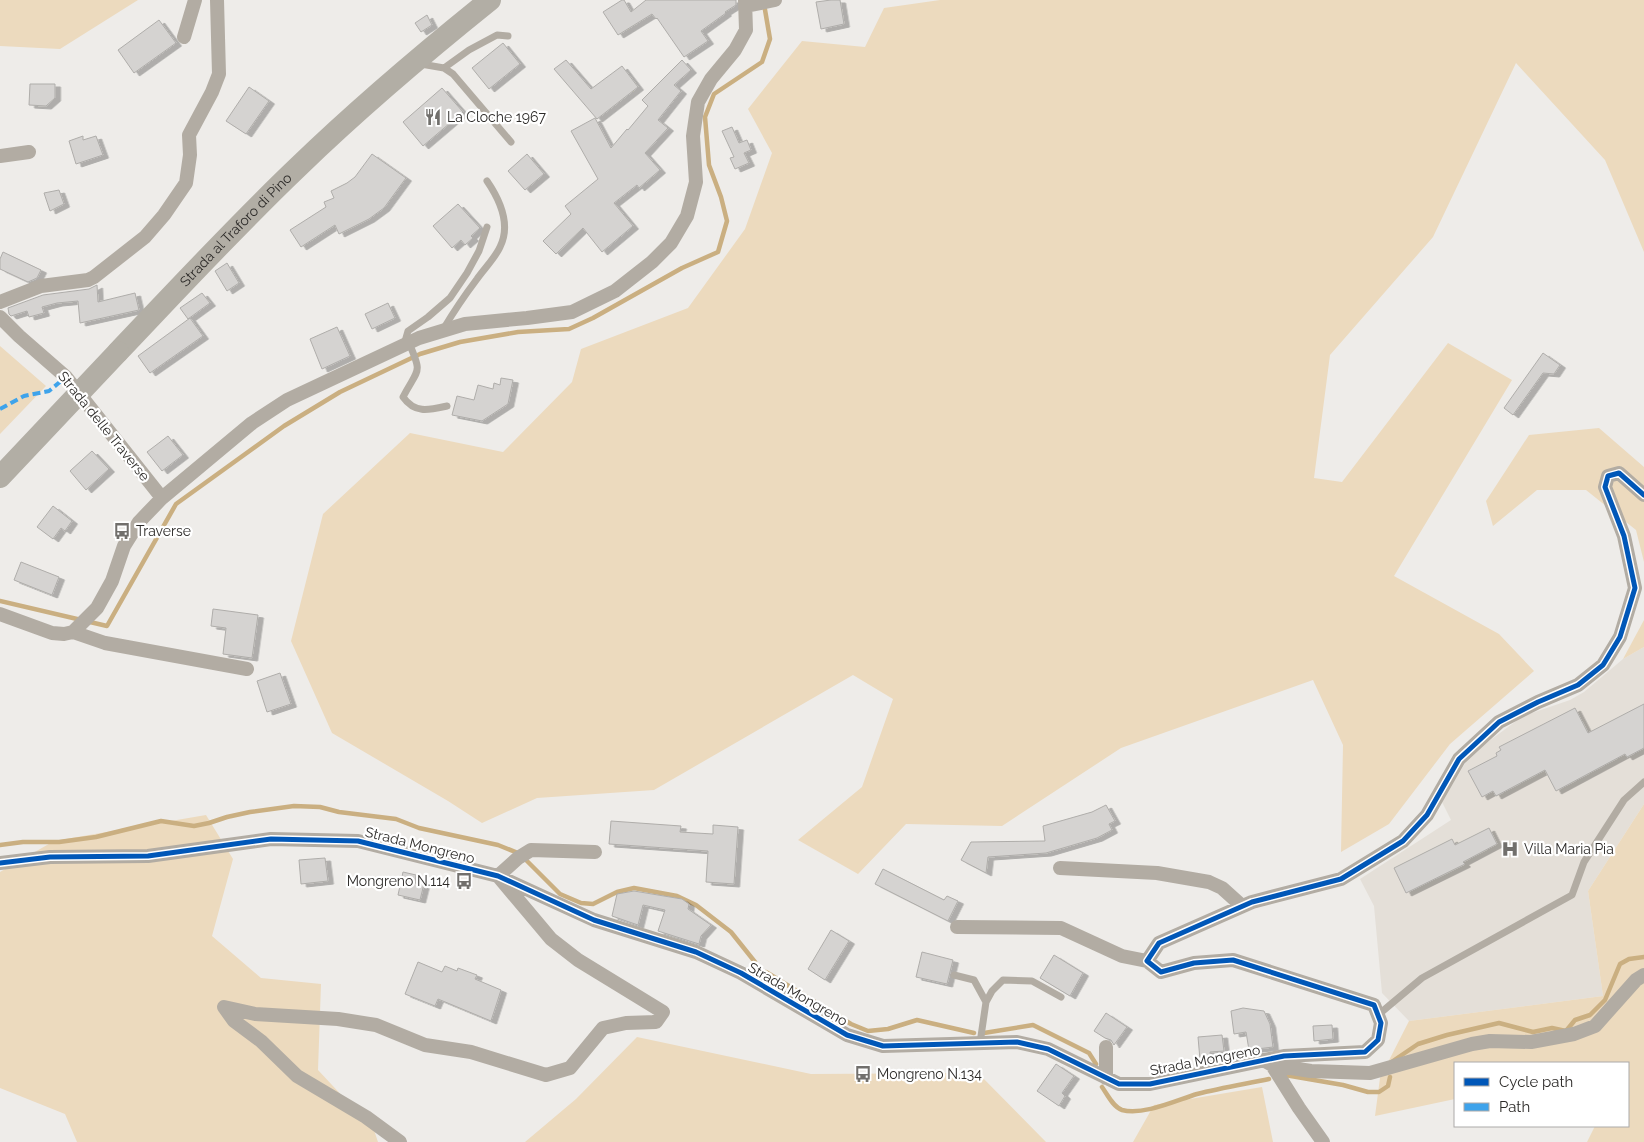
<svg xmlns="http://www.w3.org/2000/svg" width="1644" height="1142" font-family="Raleway,sans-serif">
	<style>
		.built { fill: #e4dfd8 }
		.green { fill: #ecdabe }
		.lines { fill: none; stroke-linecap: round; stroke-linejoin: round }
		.stream { stroke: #caaf81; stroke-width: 4.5 }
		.building { fill: #d5d3d1; stroke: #afadaa; filter: url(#shadow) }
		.service { stroke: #b2aca3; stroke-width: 7 }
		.minor { stroke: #b2aca3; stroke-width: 14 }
		.primary { stroke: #b2aea5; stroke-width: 22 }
		.primary-bridge { stroke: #b2aea5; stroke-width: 22 }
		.quiet { stroke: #3ea3eb; stroke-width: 4; stroke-dasharray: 8 4; stroke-linecap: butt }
		.cycleway-casing { stroke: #fff; stroke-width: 8 }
		.cycleway { stroke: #0057b8; stroke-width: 5 }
		.labels { text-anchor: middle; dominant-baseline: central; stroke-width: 4.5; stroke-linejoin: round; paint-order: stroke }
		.poi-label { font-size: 14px; fill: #2d2b29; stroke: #fff; text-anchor: start }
		.street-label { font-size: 14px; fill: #2d2b29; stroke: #fff }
	</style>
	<defs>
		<filter id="shadow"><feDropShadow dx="5.5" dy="3" stdDeviation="0" flood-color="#0004"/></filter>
	</defs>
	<rect width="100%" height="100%" fill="#eeece9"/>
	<path class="built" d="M 1644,647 L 1644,804 L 1588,891 L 1603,996 L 1409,1021 L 1382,993 L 1374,906 L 1360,879 L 1451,820 L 1442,802 L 1470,755 L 1523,716 L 1570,700 L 1584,692 L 1623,659 Z"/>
	<path class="green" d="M 0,0 L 138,0 L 60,49 L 0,46 Z
		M 940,0 L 1644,0 L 1644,252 L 1605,160 L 1516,63 L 1433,237 L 1330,355 L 1314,478 L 1342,482 L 1448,343 L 1512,380 L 1394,576 L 1499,634 L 1534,671 L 1450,744 L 1389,824 L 1341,852 L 1343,745 L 1313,680 L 1121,748 L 1002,826 L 906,824 L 858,874 L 798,840 L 862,787 L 893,699 L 853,675 L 654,790 L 537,798 L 482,823 L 448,801 L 332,733 L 291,641 L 323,514 L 410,433 L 503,452 L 572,382 L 581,349 L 688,308 L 745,229 L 772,153 L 748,109 L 802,41 L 865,47 L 884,8 Z
		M 0,346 L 46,386 L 0,434 Z
		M 1599,428 L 1644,467 L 1644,562 L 1636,530 L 1586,490 L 1537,490 L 1493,526 L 1486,501 L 1529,435 Z
		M 1644,620 L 1644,647 L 1623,659 Z
		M 1644,804 L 1644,1142 L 1587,1142 L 1595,1126 L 1628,1126 L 1628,1063 L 1455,1063 L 1455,1099 L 1375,1116 L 1380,1078 L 1409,1021 L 1603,996 L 1588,891 Z
		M 206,815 L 233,859 L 212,936 L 261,978 L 321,984 L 318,1070 L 374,1130 L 378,1142 L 77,1142 L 65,1114 L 0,1088 L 0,872 L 54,841 Z
		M 637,1037 L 811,1074 L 978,1073 L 1046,1142 L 525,1142 L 576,1099 Z
		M 1262,1087 L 1273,1142 L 1133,1142 L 1154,1105 Z"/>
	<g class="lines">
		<path class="stream" d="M 0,601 L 107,626 L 176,504 L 284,426 L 340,392 L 420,354 L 460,342 L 518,332 L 569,329 L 593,318 L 682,268 L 718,252 L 727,221 L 721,197 L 709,165 L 705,117 L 714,94 L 762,62 L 770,39 L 764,4
			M 0,845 L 23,842 L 59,842 L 96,837 L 161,821 L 194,826 L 209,823 L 227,817 L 250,812 L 294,806 L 320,807 L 339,812 L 396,819 L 419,828 L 498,845 L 518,853
			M 526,860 L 560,894 L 581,903 L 593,904 L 617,892 L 634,888 L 677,896 L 696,905 L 731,932 L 755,962
			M 766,972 L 851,1024 L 868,1031 L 888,1029 L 917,1020 L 974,1033
			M 984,1033 L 1033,1025 L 1089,1053 L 1096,1064
			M 1393,1061 L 1418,1044 L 1447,1035 L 1499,1023 L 1533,1032 L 1552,1028 L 1566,1031 L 1575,1020 L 1590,1015 L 1605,1000 L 1620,964 L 1629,959 L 1644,957
			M 1285,1075 L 1343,1085 L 1368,1092 L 1379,1092 L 1388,1086 L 1390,1077
			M 1102,1087 C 1107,1094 1113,1107 1122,1110 C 1143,1116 1177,1100 1197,1094 C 1221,1088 1245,1084 1269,1079"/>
	</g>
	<path class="building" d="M 622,0 L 624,0 L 631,12 L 646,0 L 736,0 L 736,5 L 725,12 L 726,13 L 701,31 L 708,41 L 684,57 L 657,18 L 656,19 L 652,14 L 618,35 L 603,12 Z
		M 831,0 L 840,0 L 844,24 L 821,29 L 816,2 Z
		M 427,15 L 432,25 L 421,32 L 415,23 Z
		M 159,20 L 176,43 L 134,73 L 118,50 Z
		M 503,43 L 520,64 L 489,89 L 472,68 Z
		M 566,60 L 591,89 L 622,66 L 638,87 L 597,119 L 554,69 Z
		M 682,60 L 691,70 L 674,85 L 681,91 L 658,120 L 668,128 L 645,153 L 660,170 L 639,188 L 637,185 L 614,203 L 633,226 L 602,252 L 583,228 L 556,254 L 543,241 L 571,214 L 565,206 L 598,179 L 571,131 L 595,118 L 611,148 L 627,129 L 628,130 L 648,106 L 642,100 Z
		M 30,84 L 55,84 L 55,98 L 46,106 L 29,105 Z
		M 249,87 L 269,101 L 246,134 L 226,121 Z
		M 442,88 L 463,112 L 423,146 L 403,122 Z
		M 732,127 L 739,143 L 747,140 L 751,150 L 744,153 L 749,163 L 735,169 L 730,158 L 734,157 L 722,131 Z
		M 83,136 L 83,140 L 96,136 L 103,155 L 76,164 L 69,141 Z
		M 372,154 L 406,178 L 384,208 L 369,219 L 339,234 L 335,225 L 301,247 L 290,230 L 326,207 L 324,202 L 334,198 L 331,191 L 347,183 L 355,177 Z
		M 527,154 L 544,174 L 525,190 L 508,171 Z
		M 59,190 L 64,204 L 50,211 L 44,193 Z
		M 458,204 L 480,228 L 471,236 L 473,238 L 465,245 L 461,240 L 452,248 L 433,226 Z
		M 3,252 L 41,270 L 37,278 L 28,282 L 0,269 L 0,259 Z
		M 227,263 L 239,283 L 227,291 L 215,271 Z
		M 97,285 L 98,302 L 135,293 L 139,310 L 80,323 L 78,301 L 57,303 L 42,307 L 44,313 L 29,317 L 27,311 L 11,316 L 9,314 L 8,308 L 43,295 L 89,289 Z
		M 202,293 L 210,303 L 188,319 L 180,308 Z
		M 388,303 L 395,318 L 372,329 L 365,314 Z
		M 190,318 L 203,336 L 150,373 L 138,356 Z
		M 337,327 L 350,356 L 322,369 L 310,339 Z
		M 1543,353 L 1560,365 L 1554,374 L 1543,373 L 1513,415 L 1504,408 Z
		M 501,378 L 513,380 L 508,404 L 482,421 L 452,415 L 457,396 L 474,400 L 478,385 L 493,389 L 494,383 L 500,385 Z
		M 168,436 L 183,455 L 162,471 L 147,452 Z
		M 92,451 L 109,469 L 86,490 L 70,471 Z
		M 53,506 L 72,521 L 65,531 L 61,528 L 53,539 L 37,527 Z
		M 21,562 L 59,577 L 52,595 L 14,580 Z
		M 213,609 L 258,615 L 252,658 L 223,654 L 226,628 L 211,626 Z
		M 280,673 L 291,704 L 267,712 L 257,681 Z
		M 1644,704 L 1644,748 L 1627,757 L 1625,754 L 1556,791 L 1545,770 L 1496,796 L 1493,791 L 1482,797 L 1468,771 L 1497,756 L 1496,753 L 1501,750 L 1499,747 L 1575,708 L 1588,733 Z
		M 1106,805 L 1115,821 L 1109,824 L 1112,830 L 1097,838 L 1046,853 L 988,857 L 986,873 L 961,860 L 971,842 L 1045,841 L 1043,826 L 1092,812 Z
		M 611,821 L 681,826 L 680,832 L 713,834 L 713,825 L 738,827 L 734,884 L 706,882 L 708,851 L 609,844 Z
		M 1489,828 L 1497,844 L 1463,862 L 1465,864 L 1406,893 L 1394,868 L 1452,839 L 1455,845 Z
		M 325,858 L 328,881 L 301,884 L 299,860 Z
		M 883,869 L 944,900 L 947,896 L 958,901 L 948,921 L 875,884 Z
		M 403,872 L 416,875 L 415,883 L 424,884 L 420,900 L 398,895 Z
		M 634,891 L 682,899 L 689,904 L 688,909 L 711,925 L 701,936 L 699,944 L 658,931 L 665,910 L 643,905 L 638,925 L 612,916 L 617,894 Z
		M 831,930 L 849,941 L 825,980 L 808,969 Z
		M 922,952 L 953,960 L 947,984 L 916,977 Z
		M 1054,955 L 1083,973 L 1070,996 L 1040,978 Z
		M 418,962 L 442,972 L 445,966 L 457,971 L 458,968 L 477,975 L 475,979 L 501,990 L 491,1021 L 438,999 L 435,1006 L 405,994 Z
		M 1243,1008 L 1264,1011 L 1270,1024 L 1273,1047 L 1249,1050 L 1246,1032 L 1234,1034 L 1231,1011 Z
		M 1106,1013 L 1127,1027 L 1114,1045 L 1111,1040 L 1105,1038 L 1094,1031 Z
		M 1332,1025 L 1333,1039 L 1314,1041 L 1313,1026 Z
		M 1222,1035 L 1224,1051 L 1210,1052 L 1211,1059 L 1200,1060 L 1198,1037 Z
		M 1056,1064 L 1074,1076 L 1062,1093 L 1065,1096 L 1059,1106 L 1037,1091 Z"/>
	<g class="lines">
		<path class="service" d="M 421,64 L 444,68 L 453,74 L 511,142
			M 444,68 L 469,50 L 497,35 L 508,36
			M 444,328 C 454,311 465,295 477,279 C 484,269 495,258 500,247 C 511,225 500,200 487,181
			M 409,343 C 423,375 418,368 403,397 C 415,414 429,410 447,406
			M 404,345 L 408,331 L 428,317 L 450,298 L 467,273 L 479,251 L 487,227
			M 954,975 L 974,980 L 986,1002
			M 1378,1015 L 1422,978 L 1572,895 L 1584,862 L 1624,800 L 1644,782
			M 980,1043 L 986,1002 L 992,991 L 1003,980 L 1032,981 L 1061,997"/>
		<path class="minor" d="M 746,6 L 775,0
			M 184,37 L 195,0
			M 0,156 L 29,152
			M 0,302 L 41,286 L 88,280 L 94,277 L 145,237 L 164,215 L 186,183 L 190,155 L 189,135 L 212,92 L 219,74 L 217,0
			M 0,317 L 19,336 L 66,377 L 162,498
			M 0,614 L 52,633 L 64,634 L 73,632 L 97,608 L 112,581 L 124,546 L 139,522 L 162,498 L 252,423 L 287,400 L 419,338 L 465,324 L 527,318 L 572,312 L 615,291 L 652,262 L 671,243 L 687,216 L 696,182 L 693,136 L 698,102 L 711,79 L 735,50 L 746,30 L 745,0
			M 73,632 L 105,643 L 247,669
			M 0,863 L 50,857 L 148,856 L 271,839 L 358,841 L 498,876 L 594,920 L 696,952 L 741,973 L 847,1035 L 883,1046 L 1017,1042 L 1048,1049 L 1119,1084 L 1150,1084 L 1284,1056 L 1365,1052 L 1378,1040 L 1381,1023 L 1374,1005 L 1233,960 L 1194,963 L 1161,972 L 1147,961 L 1159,943 L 1252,902 L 1341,879 L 1403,841 L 1427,815 L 1459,759 L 1499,722 L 1538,702 L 1578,685 L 1603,665 L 1620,637 L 1635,588 L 1624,536 L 1605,487 L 1608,476 L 1619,473 L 1644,495
			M 1060,868 L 1157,873 L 1209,882 L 1222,888 L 1242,906
			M 957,927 L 1061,928 L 1122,956 L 1147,961
			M 1106,1047 L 1106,1078
			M 1263,1060 L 1272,1065 L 1311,1071 L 1370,1073 L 1472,1044 L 1490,1041 L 1531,1042 L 1574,1034 L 1595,1026 L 1636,980 L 1644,975
			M 1272,1065 L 1299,1108 L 1323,1142
			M 400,1142 L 366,1117 L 297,1076 L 261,1041 L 234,1021 L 224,1007 L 255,1014 L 338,1019 L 376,1025 L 425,1045 L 471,1052 L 546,1075 L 570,1068 L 603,1028 L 626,1023 L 656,1022 L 663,1012 L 578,960 L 551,939 L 498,876 L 518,858 L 531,850 L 595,852"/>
		<path class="primary" id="s1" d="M 118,352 C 177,290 235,227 298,167 C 359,108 424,53 490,0"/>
		<path class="primary-bridge" d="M 0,477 L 118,352"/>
		<path class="quiet" d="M 0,409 L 24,396 L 49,391 L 66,377"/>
		<g class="cycleway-casing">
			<path id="cycleway" d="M 0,863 L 50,857 L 148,856 L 271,839 L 358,841 L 498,876 L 594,920 L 696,952 L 741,973 L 847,1035 L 883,1046 L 1017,1042 L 1048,1049 L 1119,1084 L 1150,1084 L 1284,1056 L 1365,1052 L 1378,1040 L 1381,1023 L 1374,1005 L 1233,960 L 1194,963 L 1161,972 L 1147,961 L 1159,943 L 1252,902 L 1341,879 L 1403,841 L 1427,815 L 1459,759 L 1499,722 L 1538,702 L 1578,685 L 1603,665 L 1620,637 L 1635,588 L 1624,536 L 1605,487 L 1608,476 L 1619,473 L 1644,495"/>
		</g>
		<use href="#cycleway" class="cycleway"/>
	</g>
	<defs>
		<g id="restaurant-bare" transform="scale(1.35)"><path d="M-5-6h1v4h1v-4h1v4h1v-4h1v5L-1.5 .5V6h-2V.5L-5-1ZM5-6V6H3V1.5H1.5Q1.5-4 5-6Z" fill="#716f6c" stroke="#fff" stroke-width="2.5" paint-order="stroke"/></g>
		<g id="bus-bare" transform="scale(1.35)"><path d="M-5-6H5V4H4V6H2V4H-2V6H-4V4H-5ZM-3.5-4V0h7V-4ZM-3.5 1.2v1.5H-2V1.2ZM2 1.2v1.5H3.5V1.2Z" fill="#716f6c" stroke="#fff" stroke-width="2.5" paint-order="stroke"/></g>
		<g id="hospital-bare" transform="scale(1.35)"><path d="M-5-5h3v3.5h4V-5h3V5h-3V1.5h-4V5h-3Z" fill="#716f6c" stroke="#fff" stroke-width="2.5" paint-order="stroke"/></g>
	</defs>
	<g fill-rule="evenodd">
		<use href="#restaurant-bare" x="433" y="117"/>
		<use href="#bus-bare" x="122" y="531"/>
		<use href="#hospital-bare" x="1510" y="849"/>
		<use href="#bus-bare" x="464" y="881"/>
		<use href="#bus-bare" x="863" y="1074"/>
	</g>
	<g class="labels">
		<g class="poi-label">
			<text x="447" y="117">La Cloche 1967</text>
			<text x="136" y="531">Traverse</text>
			<text x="1524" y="849">Villa Maria Pia</text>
			<text x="450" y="881" text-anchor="end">Mongreno N.114</text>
			<text x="877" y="1074">Mongreno N.134</text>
		</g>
		<g class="street-label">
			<text stroke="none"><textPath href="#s1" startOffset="170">Strada al Traforo di Pino</textPath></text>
			<text transform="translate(104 426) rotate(51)">Strada delle Traverse</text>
			<text transform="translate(420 845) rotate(14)">Strada Mongreno</text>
			<text transform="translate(798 994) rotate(30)">Strada Mongreno</text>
			<text transform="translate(1205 1060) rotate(-11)">Strada Mongreno</text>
		</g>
	</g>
	<rect x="1454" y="1062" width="175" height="65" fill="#ffffff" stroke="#abaaa9"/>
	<rect x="1464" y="1078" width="25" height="8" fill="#0057b8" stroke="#abaaa9"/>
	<text x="1499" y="1087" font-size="15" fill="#2d2b29">Cycle path</text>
	<rect x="1464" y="1103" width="25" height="8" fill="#3ea3eb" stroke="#abaaa9"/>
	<text x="1499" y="1112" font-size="15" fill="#2d2b29">Path</text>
</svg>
